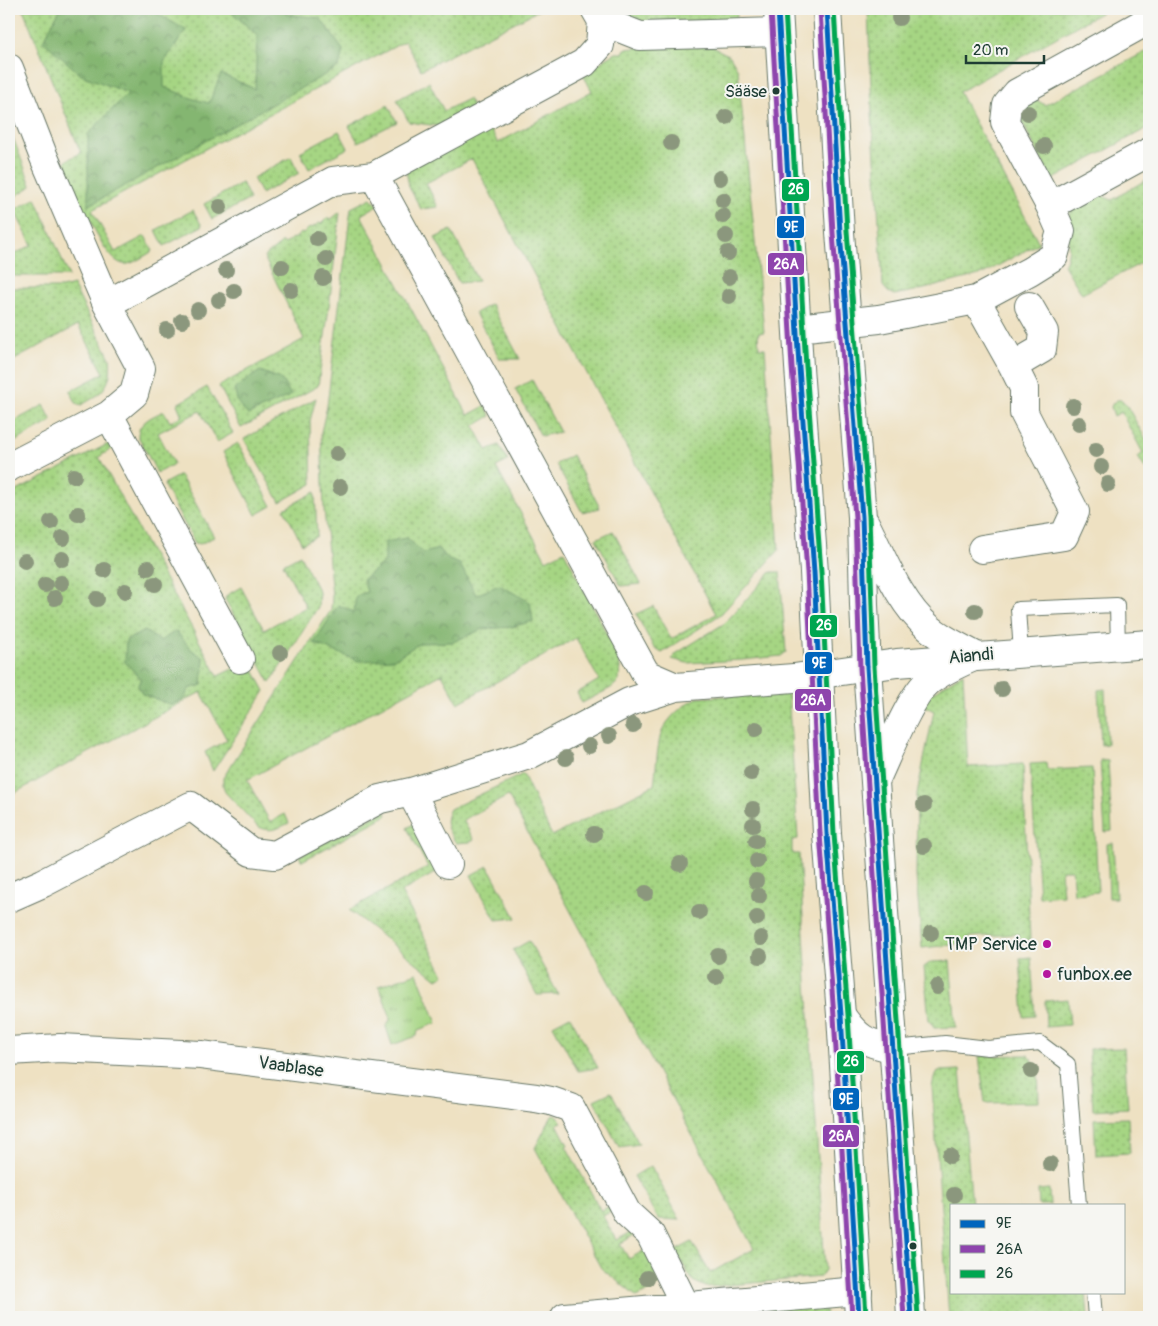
<svg xmlns="http://www.w3.org/2000/svg" width="1158" height="1326" font-family="Pangolin,sans-serif">
	<style>
		.grass { fill: url(#grass-dots); stroke: #62895c }
		.forest { fill: url(#forest-crowns); stroke: #527a52 }
		.park { fill: url(#park-tufts); stroke: #62895c }
		.lines { fill: none; stroke-linecap: round; stroke-linejoin: round }
		.lane-casing { stroke: #677666; stroke-width: 16 }
		.street-casing { stroke: #677666; stroke-width: 30 }
		.secondary-casing { stroke: #677666; stroke-width: 30 }
		.lane { stroke: #fff; stroke-width: 14 }
		.street { stroke: #fff; stroke-width: 28 }
		.secondary { stroke: #fff; stroke-width: 28 }
		.bus-1-casing { stroke: #f6f6f2; stroke-width: 9 }
		.bus-2-casing { stroke: #f6f6f2; stroke-width: 9 }
		.bus-3-casing { stroke: #f6f6f2; stroke-width: 9 }
		.bus-1 { stroke: #0065bd; stroke-width: 5 }
		.bus-2 { stroke: #8e44ad; stroke-width: 5 }
		.bus-3 { stroke: #00a651; stroke-width: 5 }
		.tree { fill: #8b977d }
		.bus-dot { fill: #1f3d34; stroke: #f6f6f2; stroke-width: 2 }
		.poi-dot { fill: #b5179e; stroke: #f6f6f2; stroke-width: 2 }
		.labels { text-anchor: middle; dominant-baseline: central; stroke-width: 4; stroke-linejoin: round; paint-order: stroke }
		.bus-label { font-size: 17px; fill: #1f3d34; stroke: #f6f6f2; text-anchor: end }
		.street-label { font-size: 18px; fill: #1f3d34; stroke: #f6f6f2 }
		.poi-label { font-size: 18px; fill: #1f3d34; stroke: #f6f6f2; text-anchor: end }
		.line-badge { stroke: #f6f6f2; stroke-width: 2 }
		.badge-label { font-size: 14px; text-anchor: middle; font-weight: bold; fill: #fff }
	</style>
	<defs>
		<pattern id="grass-dots" width="8" height="8" patternUnits="userSpaceOnUse" patternTransform="scale(1.25)"><rect width="8" height="8" fill="#a6d583"/><path d="M2 2h.1M6 6h.1" fill="none" stroke="#87ae6c" stroke-width="1.8" stroke-linecap="round"/></pattern>
		<pattern id="forest-crowns" width="20" height="18" patternUnits="userSpaceOnUse" patternTransform="scale(1.25)"><rect width="20" height="18" fill="#84b671"/><path d="M2 6a3 3 0 1 1 6 0M12 15a3 3 0 1 1 6 0" fill="none" stroke="#6b955e"/></pattern>
		<pattern id="park-tufts" width="24" height="20" patternUnits="userSpaceOnUse" patternTransform="scale(1.25)"><rect width="24" height="20" fill="#a6d583"/><path d="M3 7l-1-3M5 7V3M7 7l1-3M15 17l-1-3M17 17v-4M19 17l1-3" fill="none" stroke="#87ae6c"/></pattern>
	</defs>
	<rect width="100%" height="100%" fill="#f6f6f2"/>
	<filter id="ink" filterUnits="userSpaceOnUse"><feTurbulence type="fractalNoise" baseFrequency=".02" numOctaves="2"/><feDisplacementMap in="SourceGraphic" scale="10" xChannelSelector="R" yChannelSelector="G"/><feConvolveMatrix kernelMatrix="1 2 1 2 8 2 1 2 1" color-interpolation-filters="sRGB"/></filter>
	<filter id="wash" filterUnits="userSpaceOnUse"><feTurbulence type="fractalNoise" baseFrequency=".0096" numOctaves="4" result="noise"/><feDisplacementMap in="SourceGraphic" scale="20" xChannelSelector="R" yChannelSelector="G"/><feGaussianBlur stdDeviation="1.12" result="paint"/><feColorMatrix in="noise" values="0 0 0 0 0 0 0 0 0 0 0 0 0 0 0 0 0 1.4 0 .05"/><feComposite in="paint" operator="in"/></filter>
	<g filter="url(#wash)">
		<rect width="100%" height="100%" fill="#eee1c2"/>
		<path class="grass" d="M 23,9 L 541,9 L 421,70 L 405,41 L 92,210 L 115,252 L 145,236 L 153,251 C 146,255 136,262 128,264 C 110,268 94,227 87,214 L 82,216 L 62,168 L 67,160 L 81,153 Z
			M 622,9 L 738,9 L 736,20 L 630,24 Z
			M 868,9 L 1107,9 L 959,92 L 1039,243 L 983,274 L 924,289 L 894,295 L 888,292 L 883,286 L 872,112 Z
			M 683,43 L 713,47 L 730,56 L 738,70 L 764,332 L 758,333 L 759,348 L 765,348 L 779,550 L 721,614 L 662,653 L 654,648 L 636,614 L 653,606 L 671,639 L 716,614 L 472,159 L 426,183 L 438,207 L 421,209 L 409,187 L 406,170 L 488,125 L 498,143 L 592,91 L 582,73 L 616,53 L 623,53 L 625,49 Z
			M 1149,50 L 1149,127 L 1052,180 L 1018,114 L 1028,95 L 1045,105 Z
			M 429,82 L 444,111 L 468,99 L 477,113 L 452,128 L 409,122 L 397,100 Z
			M 388,105 L 397,122 L 358,142 L 349,126 Z
			M 9,127 L 31,185 L 30,187 L 16,196 L 9,182 Z
			M 339,131 L 348,148 L 309,169 L 300,152 Z
			M 291,157 L 299,173 L 261,194 L 253,178 Z
			M 1149,178 L 1149,259 L 1082,294 L 1064,265 C 1075,246 1062,227 1071,211 C 1075,203 1084,197 1091,191 L 1112,200 Z
			M 242,183 L 250,199 L 212,219 L 204,204 Z
			M 36,198 L 69,276 L 9,276 L 9,257 L 32,245 L 14,210 Z
			M 371,198 L 378,205 L 361,215 L 468,415 L 485,406 L 491,416 L 474,426 L 487,450 L 499,445 L 508,461 L 496,467 L 546,560 L 564,551 L 618,656 L 620,667 L 619,681 L 611,688 L 582,703 L 577,693 L 599,680 L 576,638 L 458,703 L 442,674 L 247,780 L 270,822 L 285,814 L 289,823 C 277,829 270,833 257,826 L 225,792 L 223,785 L 223,778 L 331,610 L 332,596 L 324,509 L 321,432 L 327,406 L 351,208 Z
			M 193,210 L 202,226 L 164,246 L 156,230 Z
			M 340,212 L 329,307 L 318,386 L 241,428 L 219,386 L 304,339 L 264,257 L 283,242 L 285,244 L 292,238 L 294,239 L 301,233 L 303,234 L 310,227 L 312,228 L 319,223 L 321,224 L 328,217 L 330,220 Z
			M 451,230 L 478,281 L 459,283 L 435,238 Z
			M 73,285 L 110,358 C 113,384 103,394 81,405 L 77,404 L 70,391 L 104,373 L 78,325 L 9,363 L 9,288 L 62,288 Z
			M 491,304 L 520,359 L 500,359 L 475,313 Z
			M 532,380 L 560,432 L 541,436 L 515,389 Z
			M 207,387 L 233,433 L 217,442 L 200,411 L 158,433 L 174,464 L 157,473 L 138,436 C 138,422 153,416 164,411 L 170,422 L 182,416 L 177,404 Z
			M 316,398 L 310,421 L 312,484 L 280,502 L 244,439 Z
			M 1117,400 L 1122,400 L 1127,406 L 1149,445 L 1149,471 L 1144,467 L 1138,457 L 1143,453 L 1121,412 L 1114,416 L 1111,407 L 1113,403 Z
			M 44,405 L 52,421 L 9,445 L 9,424 Z
			M 110,443 L 118,445 L 99,457 L 218,676 L 249,661 L 265,691 L 213,771 L 205,752 L 227,740 L 201,692 L 9,796 L 9,495 Z
			M 238,443 L 272,506 L 256,515 L 223,452 Z
			M 572,455 L 600,508 L 582,512 L 556,464 Z
			M 180,475 L 214,537 L 200,544 L 195,543 L 164,486 L 165,483 Z
			M 315,492 L 317,536 L 302,544 L 284,509 Z
			M 613,531 L 641,584 L 621,586 L 596,539 Z
			M 300,555 L 319,592 L 318,607 L 270,683 L 225,599 L 227,595 L 241,587 L 264,630 L 306,607 L 283,564 Z
			M 771,572 L 780,572 L 786,652 L 781,656 L 742,660 L 687,663 L 672,659 L 677,653 L 725,623 Z
			M 963,673 L 968,767 L 1023,764 L 1030,940 L 1020,941 L 1019,934 L 969,937 L 969,943 L 922,948 L 916,876 L 917,794 L 934,711 L 922,705 L 929,695 Z
			M 1105,689 L 1107,744 L 1101,745 L 1098,690 Z
			M 788,692 L 798,839 L 792,840 L 792,854 L 799,854 L 825,1270 L 820,1277 L 706,1287 L 693,1281 L 675,1251 L 692,1242 L 710,1273 L 754,1249 L 508,796 L 463,820 L 474,840 L 470,842 L 456,843 C 448,830 442,824 450,809 L 523,774 L 552,836 L 654,785 C 656,771 657,747 661,734 C 667,718 683,705 697,698 Z
			M 1100,760 L 1108,761 L 1112,831 L 1105,832 Z
			M 1046,763 L 1047,770 L 1092,768 L 1098,892 L 1074,894 L 1072,870 L 1061,870 L 1063,895 L 1039,897 L 1030,764 Z
			M 385,811 L 387,815 L 304,860 L 301,860 L 299,856 Z
			M 417,822 L 439,862 L 435,873 L 401,892 L 444,975 L 437,979 L 349,910 L 428,867 L 407,828 Z
			M 1113,843 L 1116,898 L 1109,898 L 1107,844 Z
			M 488,866 L 516,918 L 496,920 L 471,875 Z
			M 529,941 L 558,994 L 537,995 L 513,950 Z
			M 1031,957 L 1035,1016 L 1024,1017 L 1020,958 Z
			M 950,961 L 956,1027 L 934,1028 L 929,1020 L 924,967 L 931,962 Z
			M 1068,999 L 1070,1025 L 1046,1027 L 1045,1001 Z
			M 570,1016 L 598,1068 L 578,1071 L 553,1025 Z
			M 1124,1048 L 1128,1108 L 1093,1110 L 1089,1049 Z
			M 1028,1055 C 1041,1067 1038,1085 1039,1102 L 985,1103 L 979,1056 Z
			M 960,1070 L 972,1205 L 952,1205 L 952,1292 L 1086,1292 L 1088,1317 L 949,1317 L 932,1087 L 934,1078 L 938,1071 Z
			M 611,1092 L 639,1144 L 619,1147 L 594,1100 Z
			M 555,1115 L 562,1122 L 557,1124 L 568,1145 L 566,1146 L 601,1211 L 609,1206 L 612,1211 L 603,1216 L 616,1240 L 630,1233 L 634,1235 L 620,1244 L 629,1259 L 648,1248 L 664,1282 L 637,1297 L 601,1268 L 535,1148 L 552,1116 Z
			M 1128,1118 L 1130,1153 L 1096,1155 L 1094,1119 Z
			M 651,1166 L 680,1220 L 658,1219 L 634,1176 Z
			M 1049,1189 L 1050,1205 L 1039,1205 L 1038,1190 Z
			M 806,1305 L 825,1309 L 826,1317 L 741,1317 L 736,1313 Z"/>
		<path class="forest" d="M 60,9 L 149,9 L 186,30 L 164,62 L 164,87 L 194,99 L 209,103 L 221,74 L 255,89 L 257,35 L 228,9 L 283,9 L 286,14 L 320,18 L 343,50 L 339,67 L 88,206 L 88,134 L 128,93 L 81,75 L 43,41 Z
			M 260,371 L 281,379 L 291,395 L 248,415 L 238,403 L 234,389 Z
			M 407,538 L 423,553 L 439,549 L 449,560 L 460,564 L 476,595 L 499,585 L 530,602 L 533,621 L 512,627 L 483,629 L 453,642 L 420,643 L 394,659 L 358,661 L 314,643 L 338,605 L 354,612 L 356,596 L 367,592 L 363,579 L 385,561 L 385,542 Z
			M 145,631 L 160,641 L 176,631 L 192,650 L 204,658 L 202,685 L 189,689 L 184,699 L 172,705 L 142,694 L 138,685 L 141,679 L 125,662 L 126,640 Z"/>
		<path class="park" d="M 417,973 L 437,1023 L 418,1030 L 417,1036 L 392,1045 L 386,1027 L 391,1018 L 379,986 Z"/>
	</g>
	<g filter="url(#ink)">
		<g class="lines">
			<g class="lane-casing">
				<path id="lane" d="M 1021,653 L 1018,609 L 1117,605 L 1118,648
					M 894,1048 L 945,1043 L 988,1048 L 1040,1043 L 1068,1064 L 1079,1205
					M 1093,1292 L 1095,1317"/>
			</g>
			<g class="street-casing">
				<path id="street" d="M 602,21 L 640,36 L 779,32
					M 9,68 L 43,155 L 107,304 L 141,368 L 134,394 L 109,415 L 9,467
					M 374,176 L 584,63 L 600,45 L 602,21 L 595,9
					M 1050,206 L 1149,152
					M 976,300 L 1013,366 L 1042,349 L 1044,332 L 1029,306
					M 107,304 L 333,181 L 374,176 L 646,674 L 676,687 L 794,678 L 897,663 L 1149,644
					M 797,328 L 879,319 L 976,300 L 1030,271 L 1054,256 L 1061,231 L 1050,206 L 1005,122 L 1007,105 L 1017,93 L 1149,20
					M 109,415 L 240,659
					M 982,549 L 1064,536 L 1075,512 L 1024,413 L 1024,388 L 1013,366
					M 411,792 L 529,755 L 629,702 L 676,687
					M 9,898 L 43,883 L 191,806 L 251,852 L 275,855 L 380,799 L 411,792 L 448,864
					M 841,1015 C 857,1038 866,1044 894,1048
					M 9,1051 L 60,1048 L 201,1055 L 536,1098 L 551,1101 L 571,1108 L 627,1213 L 650,1234 L 691,1317
					M 565,1317 L 858,1291"/>
			</g>
			<g class="secondary-casing">
				<path id="secondary" d="M 778,9 L 799,367 L 814,572 L 827,834 L 841,1015 L 859,1317
					M 827,9 L 840,232 L 862,517 L 864,605 L 867,667 L 907,1242 L 911,1317
					M 865,523 C 883,558 899,603 929,628 C 943,640 960,647 976,656
					M 876,779 C 887,756 910,696 929,681 C 943,670 960,663 976,656"/>
			</g>
			<use href="#lane" class="lane"/>
			<use href="#street" class="street"/>
			<use href="#secondary" class="secondary"/>
			<g class="bus-1-casing">
				<path id="bus-1" d="M 778,9 L 799,367 L 814,572 L 827,834 L 841,1015 L 859,1317
					M 827,9 L 840,232 L 862,517 L 867,667 L 911,1317"/>
			</g>
			<g class="bus-2-casing">
				<path id="bus-2" d="M 771,9 L 792,367 L 807,572 L 820,834 L 834,1016 L 852,1317
					M 820,9 L 833,233 L 855,517 L 860,668 L 904,1317"/>
			</g>
			<g class="bus-3-casing">
				<path id="bus-3" d="M 785,9 L 806,367 L 821,572 L 834,834 L 848,1015 L 866,1317
					M 834,9 L 847,231 L 869,516 L 874,667 L 918,1317"/>
			</g>
			<use href="#bus-1" class="bus-1"/>
			<use href="#bus-2" class="bus-2"/>
			<use href="#bus-3" class="bus-3"/>
		</g>
		<g class="tree">
			<circle cx="899" cy="18" r="8"/>
			<circle cx="1028" cy="113" r="8"/>
			<circle cx="726" cy="117" r="8"/>
			<circle cx="671" cy="143" r="8"/>
			<circle cx="1044" cy="146" r="8"/>
			<circle cx="720" cy="178" r="8"/>
			<circle cx="723" cy="200" r="8"/>
			<circle cx="220" cy="207" r="8"/>
			<circle cx="723" cy="216" r="8"/>
			<circle cx="726" cy="236" r="8"/>
			<circle cx="317" cy="239" r="8"/>
			<circle cx="728" cy="253" r="8"/>
			<circle cx="326" cy="259" r="8"/>
			<circle cx="282" cy="267" r="8"/>
			<circle cx="226" cy="270" r="8"/>
			<circle cx="729" cy="277" r="8"/>
			<circle cx="323" cy="278" r="8"/>
			<circle cx="291" cy="290" r="8"/>
			<circle cx="234" cy="291" r="8"/>
			<circle cx="729" cy="296" r="8"/>
			<circle cx="219" cy="300" r="8"/>
			<circle cx="198" cy="310" r="8"/>
			<circle cx="182" cy="321" r="8"/>
			<circle cx="167" cy="330" r="8"/>
			<circle cx="1073" cy="406" r="8"/>
			<circle cx="1079" cy="424" r="8"/>
			<circle cx="1096" cy="450" r="8"/>
			<circle cx="337" cy="454" r="8"/>
			<circle cx="1101" cy="467" r="8"/>
			<circle cx="74" cy="476" r="8"/>
			<circle cx="1108" cy="484" r="8"/>
			<circle cx="340" cy="487" r="8"/>
			<circle cx="78" cy="514" r="8"/>
			<circle cx="51" cy="522" r="8"/>
			<circle cx="63" cy="538" r="8"/>
			<circle cx="62" cy="559" r="8"/>
			<circle cx="25" cy="561" r="8"/>
			<circle cx="148" cy="568" r="8"/>
			<circle cx="104" cy="570" r="8"/>
			<circle cx="61" cy="583" r="8"/>
			<circle cx="155" cy="584" r="8"/>
			<circle cx="45" cy="585" r="8"/>
			<circle cx="125" cy="591" r="8"/>
			<circle cx="55" cy="598" r="8"/>
			<circle cx="97" cy="599" r="8"/>
			<circle cx="975" cy="611" r="8"/>
			<circle cx="280" cy="653" r="8"/>
			<circle cx="1002" cy="689" r="8"/>
			<circle cx="633" cy="725" r="8"/>
			<circle cx="756" cy="729" r="8"/>
			<circle cx="609" cy="736" r="8"/>
			<circle cx="589" cy="746" r="8"/>
			<circle cx="566" cy="758" r="8"/>
			<circle cx="751" cy="773" r="8"/>
			<circle cx="924" cy="805" r="8"/>
			<circle cx="753" cy="809" r="8"/>
			<circle cx="753" cy="825" r="8"/>
			<circle cx="594" cy="834" r="8"/>
			<circle cx="756" cy="841" r="8"/>
			<circle cx="924" cy="846" r="8"/>
			<circle cx="757" cy="861" r="8"/>
			<circle cx="680" cy="864" r="8"/>
			<circle cx="756" cy="881" r="8"/>
			<circle cx="646" cy="893" r="8"/>
			<circle cx="759" cy="896" r="8"/>
			<circle cx="699" cy="912" r="8"/>
			<circle cx="757" cy="918" r="8"/>
			<circle cx="931" cy="933" r="8"/>
			<circle cx="761" cy="938" r="8"/>
			<circle cx="718" cy="956" r="8"/>
			<circle cx="760" cy="956" r="8"/>
			<circle cx="716" cy="977" r="8"/>
			<circle cx="937" cy="987" r="8"/>
			<circle cx="1031" cy="1071" r="8"/>
			<circle cx="950" cy="1156" r="8"/>
			<circle cx="1050" cy="1164" r="8"/>
			<circle cx="954" cy="1195" r="8"/>
			<circle cx="647" cy="1278" r="8"/>
		</g>
	</g>
	<g class="bus-dot">
		<circle cx="776" cy="91" r="4.5"/>
		<circle cx="913" cy="1246" r="4.5"/>
	</g>
	<g class="poi-dot">
		<circle cx="1047" cy="944" r="5"/>
		<circle cx="1047" cy="974" r="5"/>
	</g>
	<g class="labels">
		<g class="bus-label">
			<text x="767" y="91">Sääse</text>
		</g>
		<g class="street-label">
			<text transform="translate(971 656) rotate(-5)">Aiandi</text>
			<text transform="translate(291 1067) rotate(8)">Vaablase</text>
		</g>
		<g class="poi-label">
			<text x="1037" y="944">TMP Service</text>
			<text x="1057" y="974" text-anchor="start">funbox.ee</text>
		</g>
	</g>
	<g class="line-badge">
		<rect x="781" y="178" width="29" height="24" rx="5" fill="#00a651"/>
		<rect x="776" y="215" width="29" height="24" rx="5" fill="#0065bd"/>
		<rect x="767" y="252" width="38" height="24" rx="5" fill="#8e44ad"/>
		<rect x="809" y="614" width="29" height="24" rx="5" fill="#00a651"/>
		<rect x="804" y="651" width="29" height="24" rx="5" fill="#0065bd"/>
		<rect x="794" y="688" width="38" height="24" rx="5" fill="#8e44ad"/>
		<rect x="836" y="1050" width="29" height="24" rx="5" fill="#00a651"/>
		<rect x="832" y="1087" width="28" height="24" rx="5" fill="#0065bd"/>
		<rect x="822" y="1124" width="38" height="24" rx="5" fill="#8e44ad"/>
	</g>
	<g class="badge-label">
		<text x="796" y="194">26</text>
		<text x="791" y="232">9E</text>
		<text x="786" y="269">26A</text>
		<text x="824" y="630">26</text>
		<text x="819" y="668">9E</text>
		<text x="813" y="705">26A</text>
		<text x="851" y="1066">26</text>
		<text x="846" y="1104">9E</text>
		<text x="841" y="1141">26A</text>
	</g>
	<rect width="1158" height="1326" fill="none" stroke="#f6f6f2" stroke-width="30"/>
	<rect x="950" y="1204" width="175" height="90" fill="#f6f6f2" stroke="#a0aca6"/>
	<rect x="960" y="1220" width="25" height="8" fill="#0065bd" stroke="#a0aca6"/>
	<text x="996" y="1228" font-size="15" fill="#1f3d34">9E</text>
	<rect x="960" y="1245" width="25" height="8" fill="#8e44ad" stroke="#a0aca6"/>
	<text x="996" y="1254" font-size="15" fill="#1f3d34">26A</text>
	<rect x="960" y="1270" width="25" height="8" fill="#00a651" stroke="#a0aca6"/>
	<text x="996" y="1278" font-size="15" fill="#1f3d34">26</text>
	<path d="M966 55v8h78v-8" fill="none" stroke="#1f3d34" stroke-width="2.5"/>
	<text x="973" y="55" font-size="15" fill="#1f3d34" stroke="#f6f6f2" stroke-width="4" paint-order="stroke">20 m</text>
</svg>
